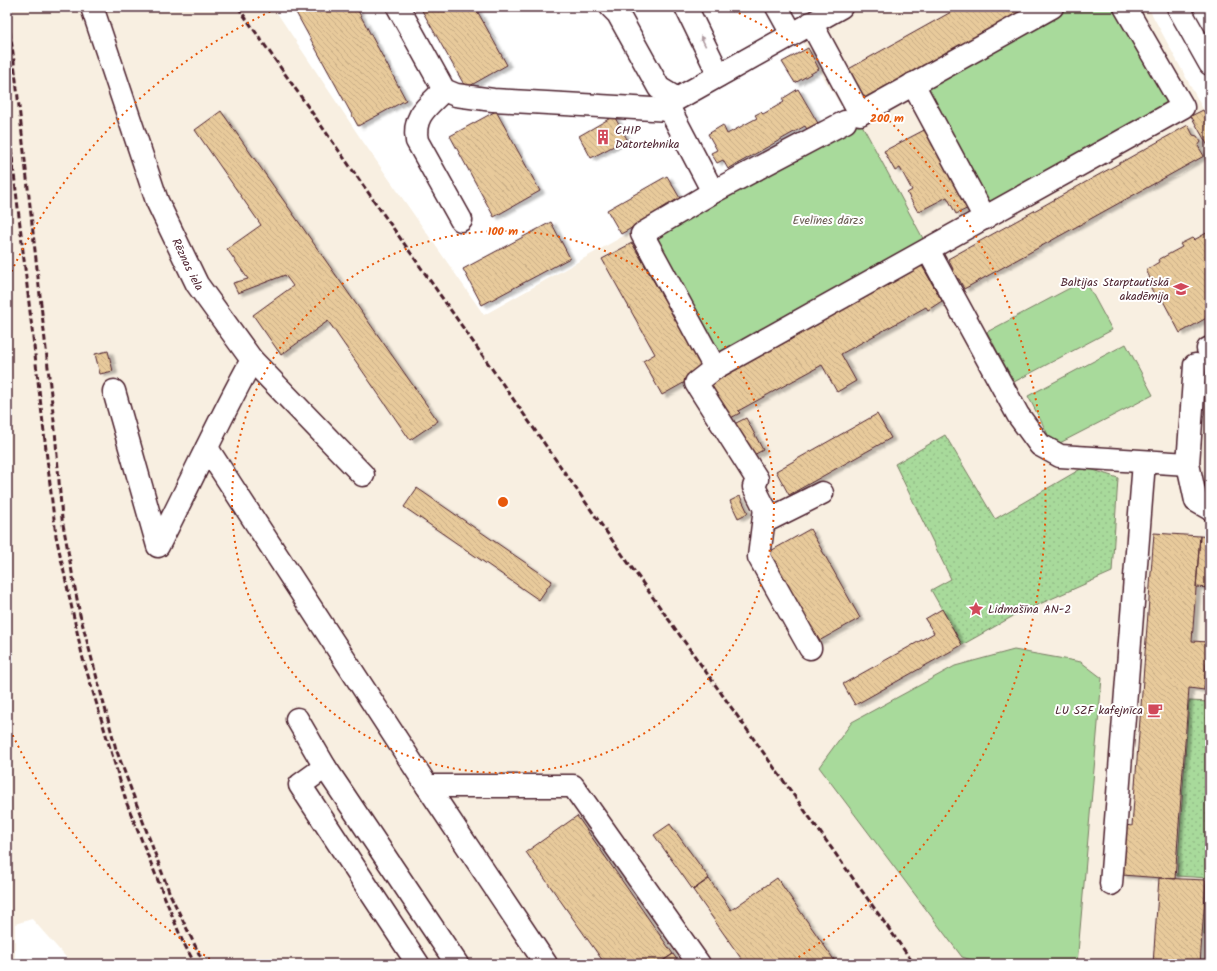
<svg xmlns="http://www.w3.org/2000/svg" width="1217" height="971" font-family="Kalam,sans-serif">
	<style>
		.built { fill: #f8efe1 }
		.grass { fill: url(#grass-dots); stroke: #797c63 }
		.park { fill: #a8da9b; stroke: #797c63 }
		.building { fill: url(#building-back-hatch); stroke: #4a1f2b; filter: url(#shadow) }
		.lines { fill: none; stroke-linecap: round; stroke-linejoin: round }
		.minor-casing { stroke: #4a1f2b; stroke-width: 25 }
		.minor { stroke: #fff; stroke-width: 22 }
		.rail { stroke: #4a1f2b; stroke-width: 3; stroke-dasharray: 6 3; stroke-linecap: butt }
		.oneway { fill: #ae9aa0 }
		.ring { fill: none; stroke: #e8590c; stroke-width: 2; stroke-dasharray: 2 4 }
		.labels { text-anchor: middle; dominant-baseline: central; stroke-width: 4; stroke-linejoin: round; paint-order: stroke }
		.poi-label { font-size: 12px; fill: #4a1f2b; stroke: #fff; text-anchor: start }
		.park-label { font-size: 12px; fill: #66574d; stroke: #fff }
		.street-label { font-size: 12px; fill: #4a1f2b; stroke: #fff }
		.centre { fill: #e8590c; stroke: #fff; stroke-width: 2 }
		.ring-label { font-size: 12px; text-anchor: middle; font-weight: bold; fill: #e8590c; stroke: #fff; stroke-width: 4; stroke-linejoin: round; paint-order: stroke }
	</style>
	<defs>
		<pattern id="grass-dots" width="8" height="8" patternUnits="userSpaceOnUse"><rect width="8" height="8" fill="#a8da9b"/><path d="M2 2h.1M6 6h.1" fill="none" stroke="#92bb86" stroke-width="1.8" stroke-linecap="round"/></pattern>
		<pattern id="building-back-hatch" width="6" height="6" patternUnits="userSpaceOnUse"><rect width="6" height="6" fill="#e8ca9b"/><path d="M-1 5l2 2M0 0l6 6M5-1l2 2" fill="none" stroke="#c8ad86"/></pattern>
		<filter id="shadow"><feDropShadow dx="4.5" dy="2.5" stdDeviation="1" flood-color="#0004"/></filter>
	</defs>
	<rect width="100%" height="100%" fill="#fff"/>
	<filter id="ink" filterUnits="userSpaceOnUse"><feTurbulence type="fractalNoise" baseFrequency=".025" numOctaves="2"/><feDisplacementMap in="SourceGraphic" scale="8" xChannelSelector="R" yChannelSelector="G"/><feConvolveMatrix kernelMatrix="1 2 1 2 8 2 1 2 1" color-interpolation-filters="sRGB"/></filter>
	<g filter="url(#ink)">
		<path class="built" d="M 7,7 L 273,7 L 359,136 L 484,315 L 844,111 L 799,37 L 855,7 L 1148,7 L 1210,122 L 1210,964 L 72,964 L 32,919 L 15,924 L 15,964 L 7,964 Z"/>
		<path class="grass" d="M 945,435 L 995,519 L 1084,467 L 1118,478 L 1112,572 L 1017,614 L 962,645 L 931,590 L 951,579 L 895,464 Z
			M 1189,701 L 1210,702 L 1210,935 L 1204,935 L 1208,878 L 1177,876 Z"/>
		<path class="park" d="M 1066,7 L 1116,7 L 1175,107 L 988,210 L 921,89 Z
			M 861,123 L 926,244 L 717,358 L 654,237 Z
			M 1085,280 L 1112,330 L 1014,382 L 987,332 Z
			M 1126,344 L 1153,395 L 1054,446 L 1028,396 Z
			M 1014,650 L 1081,662 L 1102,678 L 1077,964 L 984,964 L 962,957 L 819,767 L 852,722 L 955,666 Z"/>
		<path class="building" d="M 293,7 L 356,7 L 406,100 L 358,126 Z
			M 420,7 L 475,7 L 507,65 L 466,88 Z
			M 960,7 L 1031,7 L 861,101 L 845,71 Z
			M 808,48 L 819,69 L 795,83 L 782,62 Z
			M 798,89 L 819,125 L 808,131 L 805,126 L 728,169 L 723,160 L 717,163 L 711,153 L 717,150 L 708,134 L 723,125 L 727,134 L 757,118 L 755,115 L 761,112 L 763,114 L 784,102 L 782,99 Z
			M 1203,110 L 1210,122 L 1210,145 L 1208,146 L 1191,116 Z
			M 221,111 L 438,421 L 410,440 L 328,321 L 281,355 L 253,315 L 293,286 L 285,275 L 238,293 L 233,283 L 248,279 L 227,249 L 261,225 L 195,130 Z
			M 496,111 L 540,191 L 494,217 L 450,136 Z
			M 614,116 L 627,139 L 591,158 L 579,136 Z
			M 1188,125 L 1193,135 L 1197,136 L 1201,142 L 1198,146 L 1204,156 L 964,289 L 959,279 L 955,278 L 951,272 L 953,269 L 948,259 Z
			M 930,127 L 973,206 L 956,214 L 947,197 L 918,212 L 907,193 L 912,190 L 900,168 L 895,171 L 884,151 Z
			M 667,176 L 681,200 L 621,234 L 607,210 Z
			M 551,222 L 570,258 L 482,305 L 463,269 Z
			M 1210,231 L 1210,316 L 1180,333 L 1161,297 L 1157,300 L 1147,280 L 1150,278 L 1146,270 L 1159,262 L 1158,260 L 1182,247 L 1180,244 L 1192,238 L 1194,240 Z
			M 632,243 L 705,371 L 662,395 L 643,361 L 655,354 L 602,259 Z
			M 920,262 L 942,301 L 928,310 L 926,307 L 841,354 L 856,381 L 837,392 L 822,365 L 738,411 L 740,413 L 727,420 L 706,382 Z
			M 108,351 L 113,371 L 100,374 L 95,354 Z
			M 877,414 L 891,438 L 789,495 L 776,471 Z
			M 746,418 L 763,450 L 750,457 L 732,425 Z
			M 1210,422 L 1210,490 L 1205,489 Z
			M 417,488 L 552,581 L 539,600 L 404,507 Z
			M 740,496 L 748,513 L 738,518 L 730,501 Z
			M 810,529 L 860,618 L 817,642 L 767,553 Z
			M 1154,533 L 1200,536 L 1192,641 L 1208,642 L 1204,690 L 1189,688 L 1175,879 L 1122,875 L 1125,825 L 1132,826 Z
			M 1200,536 L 1210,537 L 1210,588 L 1196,587 Z
			M 942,609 L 962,645 L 855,705 L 843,684 L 934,633 L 925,619 Z
			M 577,816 L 673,954 L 658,964 L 605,964 L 526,852 Z
			M 670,824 L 709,878 L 693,890 L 654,835 Z
			M 777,878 L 837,964 L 745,964 L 693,890 L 709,879 L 731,910 Z
			M 1159,878 L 1206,880 L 1200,964 L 1153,964 Z
			M 673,954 L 680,964 L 658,964 Z"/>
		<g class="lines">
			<g class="minor-casing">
				<g id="minor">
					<path id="s1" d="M 92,7 L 157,201 L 197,284 L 252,360 L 363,475"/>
					<path d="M 398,7 L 444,90 L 456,95 L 493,100 L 670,110 L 713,192"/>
					<path d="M 611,7 L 618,14 L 659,88 L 677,99 L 841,7"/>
					<path d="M 686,7 L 719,75"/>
					<path d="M 777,7 L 792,34"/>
					<path d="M 1178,7 L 1210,64"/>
					<path d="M 811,23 L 860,114 L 1052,7"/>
					<path d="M 913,84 L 985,218"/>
					<path d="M 444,90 C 428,106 412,116 417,141 L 461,220"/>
					<path d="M 928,250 L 1018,415 L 1040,445 L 1060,456 L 1188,464"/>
					<path d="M 1208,349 L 1210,348"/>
					<path d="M 1195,365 L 1188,464 L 1196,501 L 1210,509"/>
					<path d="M 715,368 L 642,234 L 713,192 L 845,122"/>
					<path d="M 114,391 L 158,546 C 190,484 218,421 252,360"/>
					<path d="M 207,448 L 427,786 L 573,786 L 699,964"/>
					<path d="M 822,493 L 770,519 L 754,487 L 757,479 L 696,383 L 715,368 L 1183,107 L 1125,7"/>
					<path d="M 765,508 L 759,557 L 810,648"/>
					<path d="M 297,719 L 325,767 L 457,964"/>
					<path d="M 325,767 L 300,785 L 418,964"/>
					<path d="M 427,786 L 546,964"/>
					<path d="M 1111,884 L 1144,462"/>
				</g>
			</g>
			<use href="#minor" class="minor"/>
			<path class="rail" d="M 238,7 L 617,547 L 914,964
				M 7,14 L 13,53 L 55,430 L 62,519 L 80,615 L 116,749 L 170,894 L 204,964
				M 7,113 L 56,536 L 83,659 L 127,804 L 182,940 L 195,964"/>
		</g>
		<defs><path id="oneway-solid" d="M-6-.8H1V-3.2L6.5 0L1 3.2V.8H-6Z"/></defs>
		<use class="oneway" href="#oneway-solid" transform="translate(703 41) rotate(-116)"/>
	</g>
	<g class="ring">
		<circle cx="503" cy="502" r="271"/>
		<path d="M215 962A543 543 0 0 1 9 727M9 277A543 543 0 0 1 278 8M728 8A543 543 0 0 1 791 962"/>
	</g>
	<defs>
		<g id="building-bare" transform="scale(1.2)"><path d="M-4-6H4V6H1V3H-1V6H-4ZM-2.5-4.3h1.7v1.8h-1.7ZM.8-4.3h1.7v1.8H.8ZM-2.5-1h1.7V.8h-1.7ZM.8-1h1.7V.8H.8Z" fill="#d1495b" stroke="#fff" stroke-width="2.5" paint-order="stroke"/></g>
		<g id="university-bare" transform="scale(1.2)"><path d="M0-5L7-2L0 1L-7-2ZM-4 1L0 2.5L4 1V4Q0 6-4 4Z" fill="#d1495b" stroke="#fff" stroke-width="2.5" paint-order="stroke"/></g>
		<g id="sight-bare" transform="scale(1.2)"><path d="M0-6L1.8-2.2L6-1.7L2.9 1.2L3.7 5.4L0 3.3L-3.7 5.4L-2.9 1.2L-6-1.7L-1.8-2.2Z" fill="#d1495b" stroke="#fff" stroke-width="2.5" paint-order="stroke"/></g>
		<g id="cafe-bare" transform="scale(1.2)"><path d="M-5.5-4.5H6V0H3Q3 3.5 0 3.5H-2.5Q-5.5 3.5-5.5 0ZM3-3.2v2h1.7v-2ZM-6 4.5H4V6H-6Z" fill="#d1495b" stroke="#fff" stroke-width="2.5" paint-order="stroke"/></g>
	</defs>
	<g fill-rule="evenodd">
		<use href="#building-bare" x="603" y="137"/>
		<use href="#university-bare" x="1181" y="289"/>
		<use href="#sight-bare" x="976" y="609"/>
		<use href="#cafe-bare" x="1155" y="710"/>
	</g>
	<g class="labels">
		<g class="poi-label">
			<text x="615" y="130">CHIP<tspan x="615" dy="14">Datortehnika</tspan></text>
			<text x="1169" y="282" text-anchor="end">Baltijas Starptautiskā<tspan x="1169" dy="14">akadēmija</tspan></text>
			<text x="988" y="609">Lidmašīna AN-2</text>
			<text x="1143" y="710" text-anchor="end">LU SZF kafejnīca</text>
		</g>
		<g class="park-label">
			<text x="828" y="220">Evelīnes dārzs</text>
		</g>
		<g class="street-label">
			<text stroke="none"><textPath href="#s1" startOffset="275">Rēznas iela</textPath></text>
		</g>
	</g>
	<circle cx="503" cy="502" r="6" class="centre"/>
	<g class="ring-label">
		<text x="887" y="122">200 m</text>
		<text x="503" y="235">100 m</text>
	</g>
	<rect width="1217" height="971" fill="none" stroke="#fff" stroke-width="24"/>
	<rect x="12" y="12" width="1193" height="947" fill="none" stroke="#4a1f2b" stroke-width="1.5" filter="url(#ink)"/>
</svg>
